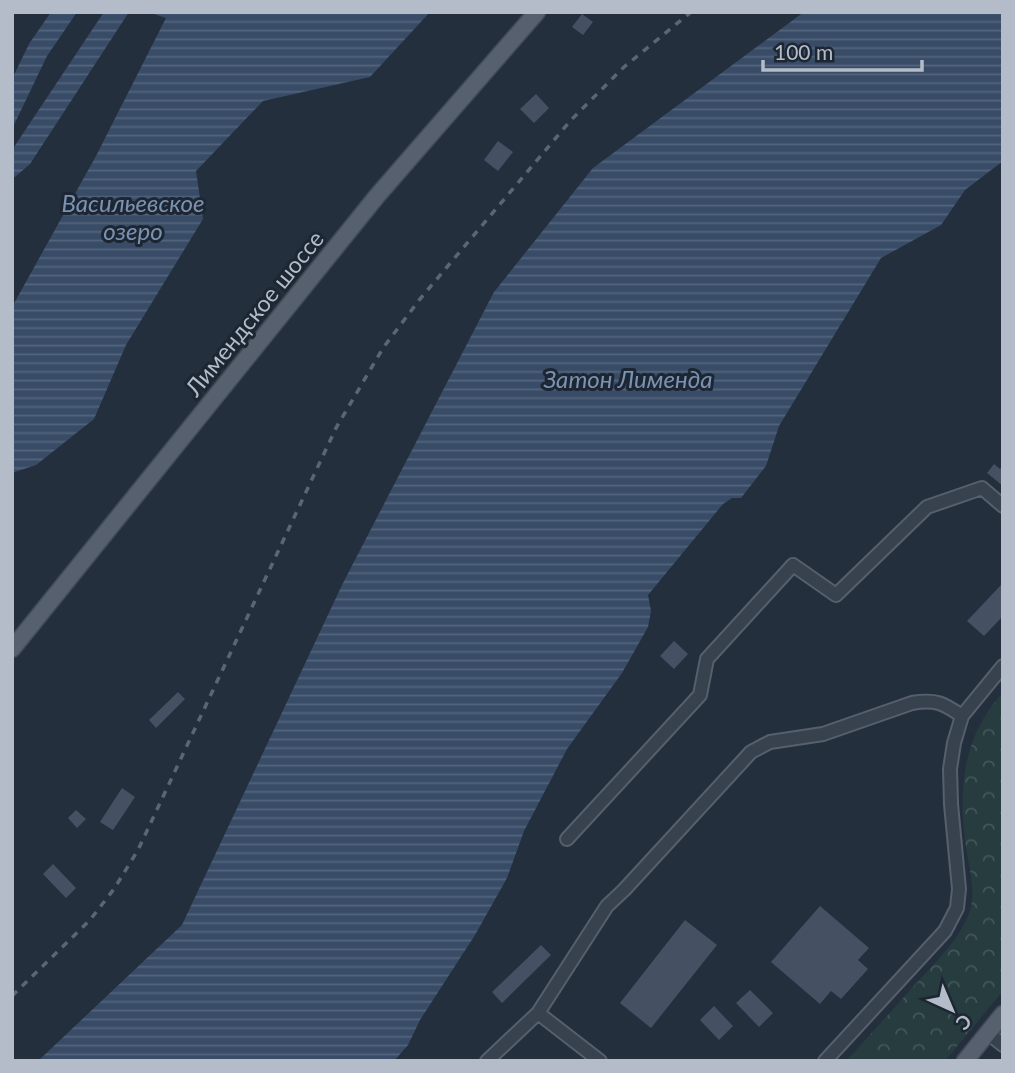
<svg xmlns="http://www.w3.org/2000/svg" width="1015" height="1073" font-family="Lato,sans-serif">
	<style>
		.forest { fill: url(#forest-crowns) }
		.water { fill: url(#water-rules) }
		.building { fill: #455162 }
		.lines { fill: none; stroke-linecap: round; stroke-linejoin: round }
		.minor-casing { stroke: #565f6c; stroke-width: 16 }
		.major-casing { stroke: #414a57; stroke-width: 19 }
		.minor { stroke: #38414e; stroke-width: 12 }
		.major { stroke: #56606e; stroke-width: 16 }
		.rail { stroke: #5a6575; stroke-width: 3.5; stroke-dasharray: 7 7; stroke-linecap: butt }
		.labels { text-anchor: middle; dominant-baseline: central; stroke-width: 6; stroke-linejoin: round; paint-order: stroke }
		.street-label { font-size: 23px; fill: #b4bcc9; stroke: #1d2633 }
		.water-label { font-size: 24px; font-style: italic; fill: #7c92b1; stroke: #1d2633 }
	</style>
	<defs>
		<pattern id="forest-crowns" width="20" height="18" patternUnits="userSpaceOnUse" patternTransform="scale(1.75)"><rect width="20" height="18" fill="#263c3f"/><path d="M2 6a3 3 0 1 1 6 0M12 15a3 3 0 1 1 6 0" fill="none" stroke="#435659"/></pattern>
		<pattern id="water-rules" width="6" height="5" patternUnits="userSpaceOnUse" patternTransform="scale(1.75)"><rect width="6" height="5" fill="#394c67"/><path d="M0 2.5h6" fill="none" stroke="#53647b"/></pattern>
	</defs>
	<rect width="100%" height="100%" fill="#242f3e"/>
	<path class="forest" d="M 1003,692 L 1003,991 L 945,1061 L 846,1061 C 868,1037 890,1013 911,989 C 931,967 964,936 971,907 C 975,889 969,866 966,848 C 958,789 962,738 1003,692 Z"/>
	<path class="water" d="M 51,12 L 77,12 L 47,56 L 12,129 L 12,79 L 29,44 Z
		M 104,12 L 129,12 L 30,164 L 15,177 L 12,176 L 12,150 Z
		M 148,12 L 430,12 L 370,77 L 263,101 L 196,171 L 203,219 L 126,345 L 94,419 L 36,465 L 12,473 L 12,307 L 96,156 L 166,18 Z
		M 804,12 L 1003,12 L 1003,161 L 965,190 L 941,225 L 881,258 L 779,426 L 766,466 L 741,498 L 732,498 L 723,504 L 648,595 L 651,611 L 648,627 L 622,673 L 567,749 L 524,831 L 507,878 L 475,935 L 420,1020 L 408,1045 L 394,1061 L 38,1061 L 182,925 L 343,583 L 494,292 L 593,168 Z"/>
	<path class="building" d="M 582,14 L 593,22 L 583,35 L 572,27 Z
		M 536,94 L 549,108 L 534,123 L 520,109 Z
		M 498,141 L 513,152 L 498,171 L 484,160 Z
		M 994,464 L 1000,469 L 1003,465 L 1003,486 L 987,473 Z
		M 1001,585 L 1003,587 L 1003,616 L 984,636 L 967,621 Z
		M 674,641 L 688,654 L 674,669 L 660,656 Z
		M 178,692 L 185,699 L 156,728 L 149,720 Z
		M 122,788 L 135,797 L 113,830 L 100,822 Z
		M 76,810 L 86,819 L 77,828 L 68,818 Z
		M 53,864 L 76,888 L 66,898 L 43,874 Z
		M 820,906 L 869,948 L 858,960 L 868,969 L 841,999 L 831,991 L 820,1004 L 771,962 Z
		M 685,920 L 717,945 L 651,1028 L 620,1003 Z
		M 541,945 L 551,955 L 502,1003 L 492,992 Z
		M 750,990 L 773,1013 L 759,1027 L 736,1003 Z
		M 714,1006 L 733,1026 L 719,1040 L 700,1020 Z"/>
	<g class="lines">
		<g class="minor-casing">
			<path id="minor" d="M 567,839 L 700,695 L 707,659 L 793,565 L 836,595 L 927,507 L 982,488 L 1003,506
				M 538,1013 L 600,1061
				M 987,1032 L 1003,1045
				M 487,1061 L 538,1013 L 607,906 L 624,890 L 751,752 L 770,742 L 823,734 L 912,703 C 936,699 943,703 962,716
				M 825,1061 L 945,931 L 957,908 L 959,889 L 951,804 L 950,769 L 954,743 L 962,716 L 1003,666"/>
		</g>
		<g class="major-casing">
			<path id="major" d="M 12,649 L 377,196 L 537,12
				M 965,1061 L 1003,1014"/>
		</g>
		<use href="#minor" class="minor"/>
		<use href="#major" class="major"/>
		<path class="rail" d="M 12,996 L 90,920 L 114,889 L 138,850 L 336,428 L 383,348 L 420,299 L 571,120 L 624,67 L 691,12"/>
	</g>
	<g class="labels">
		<g class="street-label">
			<text transform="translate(254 313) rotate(-51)">Лимендское шоссе</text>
		</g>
		<g class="water-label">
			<text x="133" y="202">Васильевское<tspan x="133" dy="28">озеро</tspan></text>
			<text x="628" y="378">Затон Лименда</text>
		</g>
	</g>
	<rect width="1015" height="1073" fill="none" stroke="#b4bcc9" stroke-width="28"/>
	<g transform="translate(952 1010) rotate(136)" stroke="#1d2633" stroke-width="5" paint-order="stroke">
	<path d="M0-5L12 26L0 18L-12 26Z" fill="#b4bcc9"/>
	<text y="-10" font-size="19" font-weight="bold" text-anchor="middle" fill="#b4bcc9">С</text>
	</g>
	<path d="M763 60v10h159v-10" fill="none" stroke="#b4bcc9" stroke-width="3.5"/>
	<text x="774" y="60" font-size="21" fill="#b4bcc9" stroke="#1d2633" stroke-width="5" paint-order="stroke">100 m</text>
</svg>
